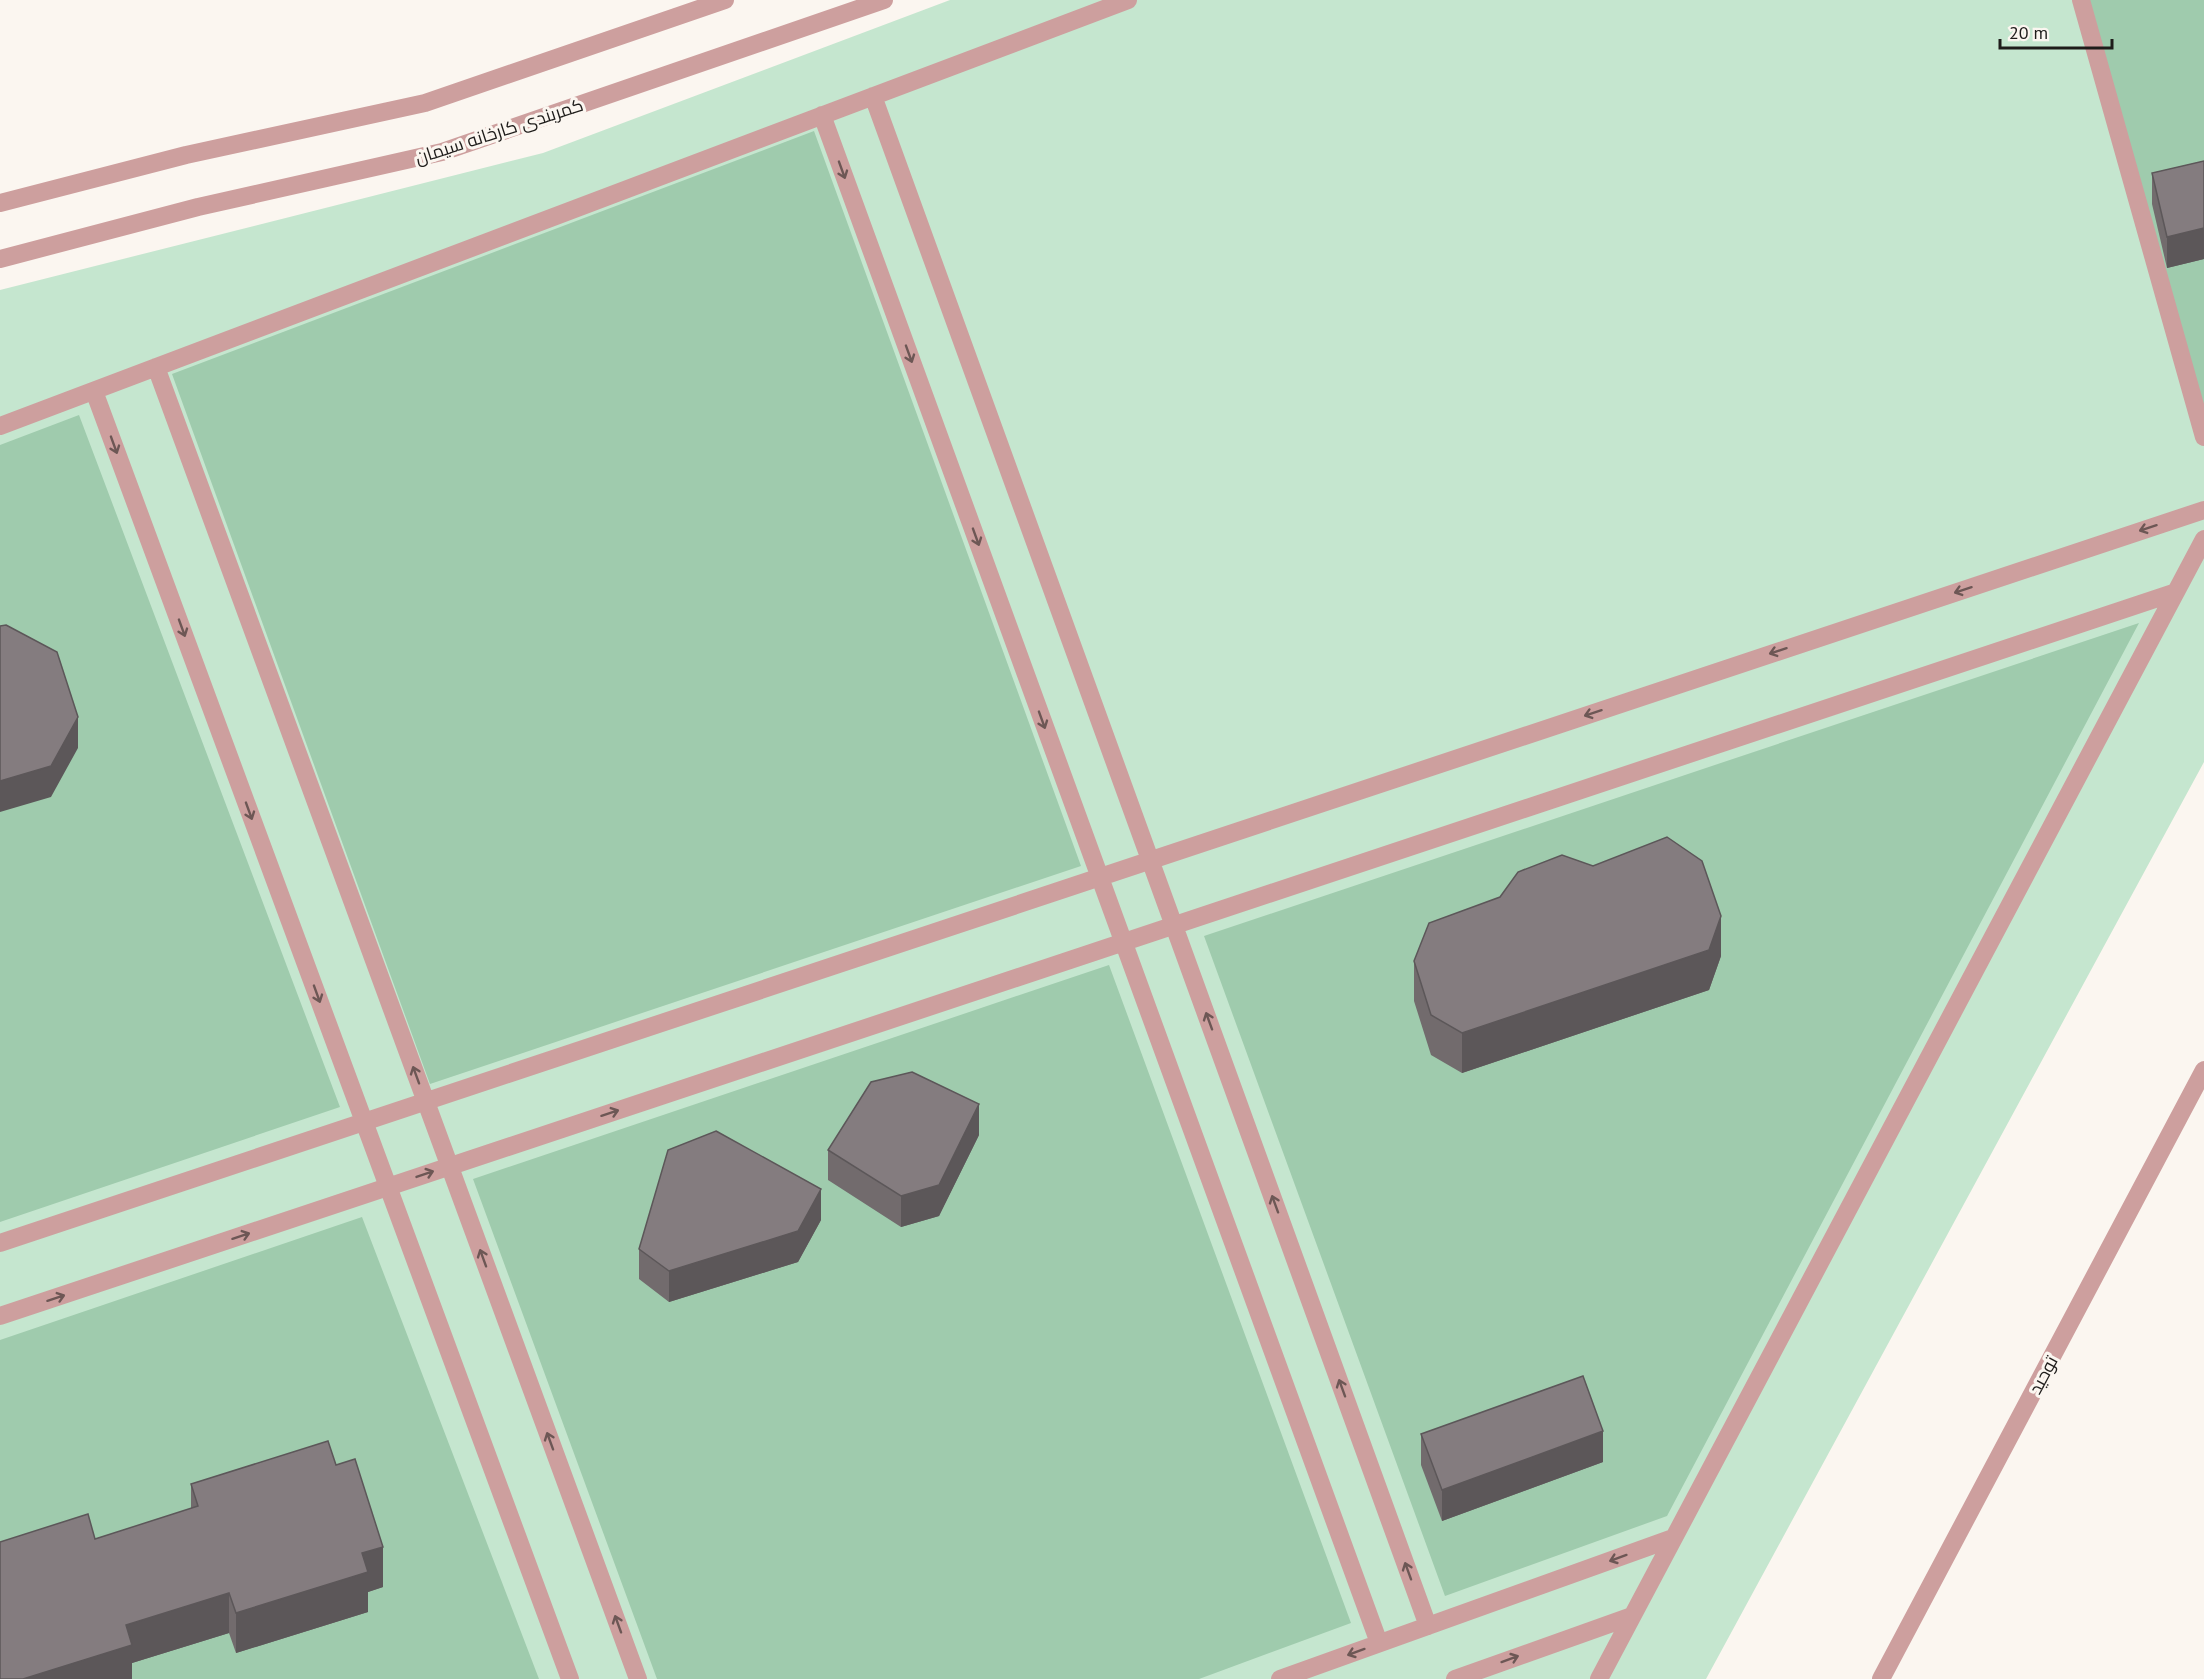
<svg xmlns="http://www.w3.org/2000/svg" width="2204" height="1679" font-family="'PT Sans',Cairo,sans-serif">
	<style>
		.green { fill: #c5e6cf }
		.forest { fill: #9fcbad }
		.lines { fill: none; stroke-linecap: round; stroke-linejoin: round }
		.service { stroke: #cd9f9e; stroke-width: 18 }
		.minor { stroke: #cd9f9e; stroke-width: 18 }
		.tertiary { stroke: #cd9f9e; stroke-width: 18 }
		.wall { fill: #726b6d }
		.shaded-wall { fill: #5c5759 }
		.building { fill: #847c7f; stroke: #5c5759; stroke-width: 1.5 }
		.oneway { stroke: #6d5755 }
		.labels { text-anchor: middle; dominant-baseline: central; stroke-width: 6; stroke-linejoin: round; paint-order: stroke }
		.street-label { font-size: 18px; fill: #1e1c1a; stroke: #fbf6f0 }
	</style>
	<rect width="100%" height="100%" fill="#fbf6f0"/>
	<path class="green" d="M 950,0 L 2204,0 L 2204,762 L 1706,1679 L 0,1679 L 0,290 L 543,153 Z"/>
	<path class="forest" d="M 2089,0 L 2204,0 L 2204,412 Z
		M 814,131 L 1081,866 L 430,1084 L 172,374 Z
		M 79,415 L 340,1107 L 0,1222 L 0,445 Z
		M 2139,623 L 1667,1516 L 1445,1596 L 1204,936 Z
		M 1109,965 L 1351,1623 L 1199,1679 L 657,1679 L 473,1179 Z
		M 362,1217 L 539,1679 L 0,1679 L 0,1340 Z"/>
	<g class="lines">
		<path class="service" d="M 2081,0 L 2204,437
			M 873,96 L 1428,1626
			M 822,115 L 1379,1643
			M 0,203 L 186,155 L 425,103 L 725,0
			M 156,367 L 638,1679
			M 94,391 L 570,1679
			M 0,426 L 1128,0
			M 0,1243 L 2204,510
			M 0,1316 L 2176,592
			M 1280,1679 L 1673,1538
			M 1455,1679 L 1632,1616
			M 1599,1679 L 2204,539"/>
		<path class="minor" d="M 0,259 L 198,207 L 442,152 L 884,0"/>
		<path class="tertiary" d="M 1881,1679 L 2204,1070"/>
	</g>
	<path class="wall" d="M 2204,161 L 2204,259 L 2167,268 L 2152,204 L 2152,173 Z
		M 1721,956 L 1709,990 L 1462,1073 L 1431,1055 L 1414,1001 L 1414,961 Z
		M 979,1135 L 939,1216 L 901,1227 L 828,1180 L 828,1150 Z
		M 821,1220 L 798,1262 L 669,1302 L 639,1279 L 639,1249 Z
		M 1421,1434 L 1603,1462 L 1442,1521 L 1421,1465 Z
		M 336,1465 L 383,1587 L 368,1592 L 368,1612 L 236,1653 L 229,1633 L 132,1663 L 132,1679 L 95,1539 L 191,1509 L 191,1484 Z"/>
	<path class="shaded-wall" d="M 2204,228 L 2204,259 L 2167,268 L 2167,237 Z
		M 78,717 L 78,748 L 51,797 L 0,812 L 0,781 Z
		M 1721,916 L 1721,956 L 1709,990 L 1462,1073 L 1462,1033 Z
		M 979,1104 L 979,1135 L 939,1216 L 901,1227 L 901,1196 Z
		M 821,1189 L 821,1220 L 798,1262 L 669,1302 L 669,1271 Z
		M 1603,1431 L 1603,1462 L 1442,1521 L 1442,1490 Z
		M 383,1547 L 383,1587 L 368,1592 L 368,1612 L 236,1653 L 236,1613 L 362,1553 Z
		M 229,1593 L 229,1633 L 132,1663 L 132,1679 L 23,1679 L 126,1625 Z"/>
	<path class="building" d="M 2204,161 L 2204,228 L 2167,237 L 2152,173 Z
		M 6,625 L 57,652 L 78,717 L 51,766 L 0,781 L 0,626 Z
		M 1667,837 L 1702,861 L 1721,916 L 1709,950 L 1462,1033 L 1431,1015 L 1414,961 L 1429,923 L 1500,897 L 1518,872 L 1562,855 L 1593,866 Z
		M 912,1072 L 979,1104 L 939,1185 L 901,1196 L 828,1150 L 871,1082 Z
		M 716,1131 L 821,1189 L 798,1231 L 669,1271 L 639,1249 L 668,1150 Z
		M 1583,1376 L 1603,1431 L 1442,1490 L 1421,1434 Z
		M 328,1441 L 336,1465 L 355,1459 L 383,1547 L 362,1553 L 368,1572 L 236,1613 L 229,1593 L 126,1625 L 132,1645 L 23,1679 L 0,1679 L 0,1542 L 88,1514 L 95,1539 L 198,1506 L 191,1484 Z"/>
	<defs><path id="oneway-shaft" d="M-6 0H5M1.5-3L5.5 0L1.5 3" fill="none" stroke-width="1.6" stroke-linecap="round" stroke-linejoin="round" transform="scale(1.5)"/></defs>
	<g class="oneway">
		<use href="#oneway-shaft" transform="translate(842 170) rotate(70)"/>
		<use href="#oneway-shaft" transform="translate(909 354) rotate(70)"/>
		<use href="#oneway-shaft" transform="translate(114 445) rotate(70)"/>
		<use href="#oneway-shaft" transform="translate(2148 528) rotate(162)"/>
		<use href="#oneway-shaft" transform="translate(976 537) rotate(70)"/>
		<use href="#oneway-shaft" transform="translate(1963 590) rotate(162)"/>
		<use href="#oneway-shaft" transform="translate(182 628) rotate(70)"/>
		<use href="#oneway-shaft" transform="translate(1778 651) rotate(162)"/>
		<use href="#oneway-shaft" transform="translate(1593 713) rotate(162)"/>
		<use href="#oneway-shaft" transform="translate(1042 720) rotate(70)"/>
		<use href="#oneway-shaft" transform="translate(249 811) rotate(70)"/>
		<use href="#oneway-shaft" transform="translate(317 994) rotate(70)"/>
		<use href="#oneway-shaft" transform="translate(1209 1021) rotate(-110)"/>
		<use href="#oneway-shaft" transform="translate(416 1075) rotate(-110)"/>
		<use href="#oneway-shaft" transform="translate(610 1113) rotate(-18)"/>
		<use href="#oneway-shaft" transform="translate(425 1174) rotate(-19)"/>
		<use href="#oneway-shaft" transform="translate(1275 1204) rotate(-110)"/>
		<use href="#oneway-shaft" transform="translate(241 1236) rotate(-18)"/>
		<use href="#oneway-shaft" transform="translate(483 1258) rotate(-110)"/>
		<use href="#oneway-shaft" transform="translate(56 1298) rotate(-18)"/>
		<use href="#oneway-shaft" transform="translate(1342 1388) rotate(-110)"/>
		<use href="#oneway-shaft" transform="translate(550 1441) rotate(-110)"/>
		<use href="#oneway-shaft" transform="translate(1618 1558) rotate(160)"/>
		<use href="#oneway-shaft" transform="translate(1408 1571) rotate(-110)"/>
		<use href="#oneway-shaft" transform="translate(618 1624) rotate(-110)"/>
		<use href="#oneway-shaft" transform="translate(1356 1652) rotate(160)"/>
		<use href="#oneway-shaft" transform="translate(1510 1659) rotate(-20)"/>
	</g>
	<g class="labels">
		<g class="street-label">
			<text transform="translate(499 131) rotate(-18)">کمربندی کارخانه سیمان</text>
			<text transform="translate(2043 1375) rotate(-62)">توحید</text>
		</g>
	</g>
	<path d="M2000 39v9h112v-9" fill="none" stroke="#1e1c1a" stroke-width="3"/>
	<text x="2009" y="39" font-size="18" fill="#1e1c1a" stroke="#fbf6f0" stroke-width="4.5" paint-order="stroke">20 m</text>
</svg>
